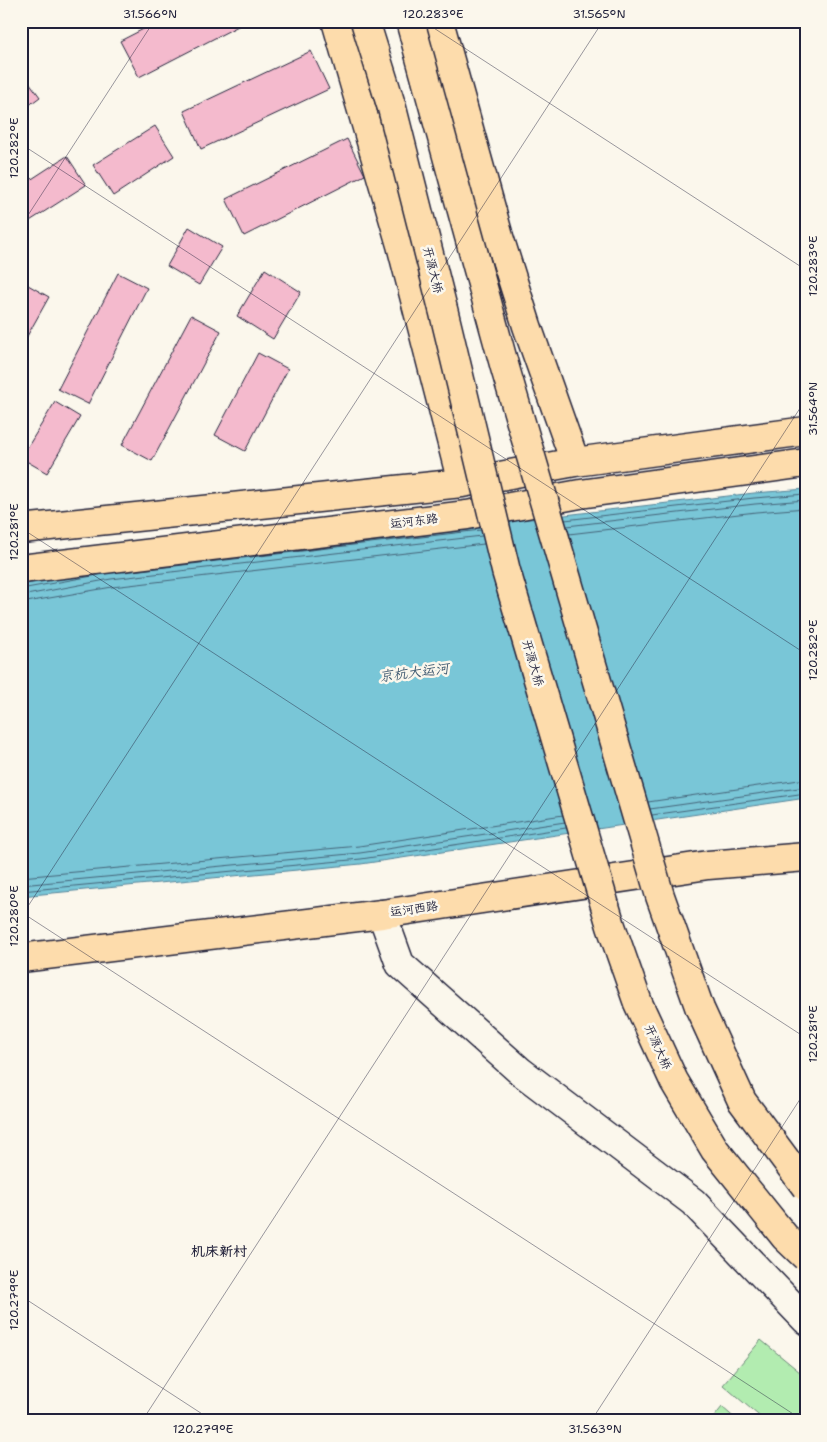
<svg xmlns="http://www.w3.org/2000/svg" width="827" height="1442" font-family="'Shantell Sans','LXGW WenKai TC',sans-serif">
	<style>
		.green { fill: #b2ecb0; stroke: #6a8776 }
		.water { fill: #79c6d7; stroke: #568499 }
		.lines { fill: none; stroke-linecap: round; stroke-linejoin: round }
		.shore { stroke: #456479; stroke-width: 1 }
		.building { fill: #f4bacd; stroke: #22223b }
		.minor-casing { stroke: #22223b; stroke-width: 31 }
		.major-casing { stroke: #22223b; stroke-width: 31 }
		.minor { stroke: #fbf7ec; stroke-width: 28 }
		.major { stroke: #fddcac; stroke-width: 28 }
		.major-bridge-casing { stroke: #22223b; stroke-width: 31; stroke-linecap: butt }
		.major-bridge { stroke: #fddcac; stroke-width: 28 }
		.ticks { fill: none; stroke: #22223b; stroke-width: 1; stroke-opacity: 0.45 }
		.labels { text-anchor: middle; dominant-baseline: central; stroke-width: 5; stroke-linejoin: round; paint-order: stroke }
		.street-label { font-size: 12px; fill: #22223b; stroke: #fbf7ec }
		.water-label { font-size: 14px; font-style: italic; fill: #405b72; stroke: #fbf7ec }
		.neighbourhood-label { font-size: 14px; font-weight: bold; fill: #22223b; stroke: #fbf7ec }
		.neatline { fill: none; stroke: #22223b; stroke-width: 2 }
		.ticks-label { font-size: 12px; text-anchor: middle; fill: #22223b }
	</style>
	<rect width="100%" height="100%" fill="#fbf7ec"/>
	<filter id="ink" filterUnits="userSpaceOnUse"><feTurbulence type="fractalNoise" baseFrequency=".02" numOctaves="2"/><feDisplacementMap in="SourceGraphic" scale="10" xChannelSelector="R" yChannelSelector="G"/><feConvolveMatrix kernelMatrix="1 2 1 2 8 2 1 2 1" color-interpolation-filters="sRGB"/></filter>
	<g filter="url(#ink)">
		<path class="green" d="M 761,1340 L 806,1377 L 806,1421 L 765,1421 L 723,1385 Z
			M 722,1407 L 738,1421 L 711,1421 Z"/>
		<path class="water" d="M 806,489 L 806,798 L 361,864 L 21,896 L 21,585 L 109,568 L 754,493 Z"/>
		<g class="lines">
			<path class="shore" d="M 565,520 L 754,498 L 806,494
				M 567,526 L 755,504 L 806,500
				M 569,534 L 756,512 L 806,508
				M 124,572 L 481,530
				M 21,589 L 109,573
				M 21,596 L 111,579 L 482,536
				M 21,603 L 112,587 L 484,544
				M 648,802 L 806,779
				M 650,809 L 806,787
				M 652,815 L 806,793
				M 21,877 L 359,846 L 563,815
				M 21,885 L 360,853 L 565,822
				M 21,891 L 361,859 L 566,828"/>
		</g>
		<path class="building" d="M 159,21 L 248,21 L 139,77 L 120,41 Z
			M 311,51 L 329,89 L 201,149 L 184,111 Z
			M 21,71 L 40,97 L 21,111 Z
			M 155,126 L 174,156 L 113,196 L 93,165 Z
			M 347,139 L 365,175 L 244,236 L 226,199 Z
			M 67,156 L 86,185 L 25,224 L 21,218 L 21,186 Z
			M 189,227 L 222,247 L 199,285 L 167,266 Z
			M 265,269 L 301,292 L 273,339 L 237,316 Z
			M 118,273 L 147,288 L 88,404 L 58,389 Z
			M 21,281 L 49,297 L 21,347 Z
			M 191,315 L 221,331 L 152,461 L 122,445 Z
			M 258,353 L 288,369 L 245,451 L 215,435 Z
			M 55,402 L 80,417 L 47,473 L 21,458 Z"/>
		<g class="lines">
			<g class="minor-casing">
				<path id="minor" d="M 382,914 L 400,964 L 520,1071 L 693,1202 L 806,1320"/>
			</g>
			<g class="major-casing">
				<path id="major" d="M 336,21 L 401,245 L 462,483
					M 439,21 L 499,237 L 527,326 L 575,462
					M 21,529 L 462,483 L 575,462 L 806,431
					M 21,569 L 467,515 L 580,494 L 806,463
					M 21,958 L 382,914 L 708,865 L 806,857"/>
			</g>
			<use href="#minor" class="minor"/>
			<use href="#major" class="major"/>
			<g class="major-bridge-casing">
				<path id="major-bridge" d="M 365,21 L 392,108 L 444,313 L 506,571 L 611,926 L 638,1003 L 674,1081 L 715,1150 L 785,1237 L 806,1257
					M 410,21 L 505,368 L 660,896 L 700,1009 L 742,1101 L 806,1187"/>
			</g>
			<use href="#major-bridge" class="major-bridge"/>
		</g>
	</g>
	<path class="ticks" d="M 423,21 L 806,270M 21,144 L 806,654M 21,226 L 154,21M 21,528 L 806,1038M 21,912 L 804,1421M 21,917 L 603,21M 21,1296 L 213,1421M 142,1421 L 806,399M 591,1421 L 806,1090"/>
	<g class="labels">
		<g class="street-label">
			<text transform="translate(433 270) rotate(76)">开源大桥</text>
			<text transform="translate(414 521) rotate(-7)">运河东路</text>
			<text transform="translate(533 663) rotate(74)">开源大桥</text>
			<text transform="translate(414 909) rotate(-8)">运河西路</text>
			<text transform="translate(658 1047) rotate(66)">开源大桥</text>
		</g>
		<g class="water-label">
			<text transform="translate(414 672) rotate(-7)">京杭大运河</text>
		</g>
		<g class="neighbourhood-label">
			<text x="219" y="1251">机床新村</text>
		</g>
	</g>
	<rect width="827" height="1442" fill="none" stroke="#fbf7ec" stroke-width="55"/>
	<rect x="28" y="28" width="772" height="1386" class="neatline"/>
	<g class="ticks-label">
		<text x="150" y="18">31.566°N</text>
		<text x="433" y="18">120.283°E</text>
		<text x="599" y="18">31.565°N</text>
		<text transform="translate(14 148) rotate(-90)" y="4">120.282°E</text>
		<text transform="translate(813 266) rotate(-90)" y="4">120.283°E</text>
		<text transform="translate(813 409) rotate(-90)" y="4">31.564°N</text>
		<text transform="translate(14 532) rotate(-90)" y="4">120.281°E</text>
		<text transform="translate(813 650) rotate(-90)" y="4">120.282°E</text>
		<text transform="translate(14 916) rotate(-90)" y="4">120.280°E</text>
		<text transform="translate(813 1034) rotate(-90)" y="4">120.281°E</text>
		<text transform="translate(14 1300) rotate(-90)" y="4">120.279°E</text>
		<text x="203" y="1433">120.279°E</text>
		<text x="595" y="1433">31.563°N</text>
	</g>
</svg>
